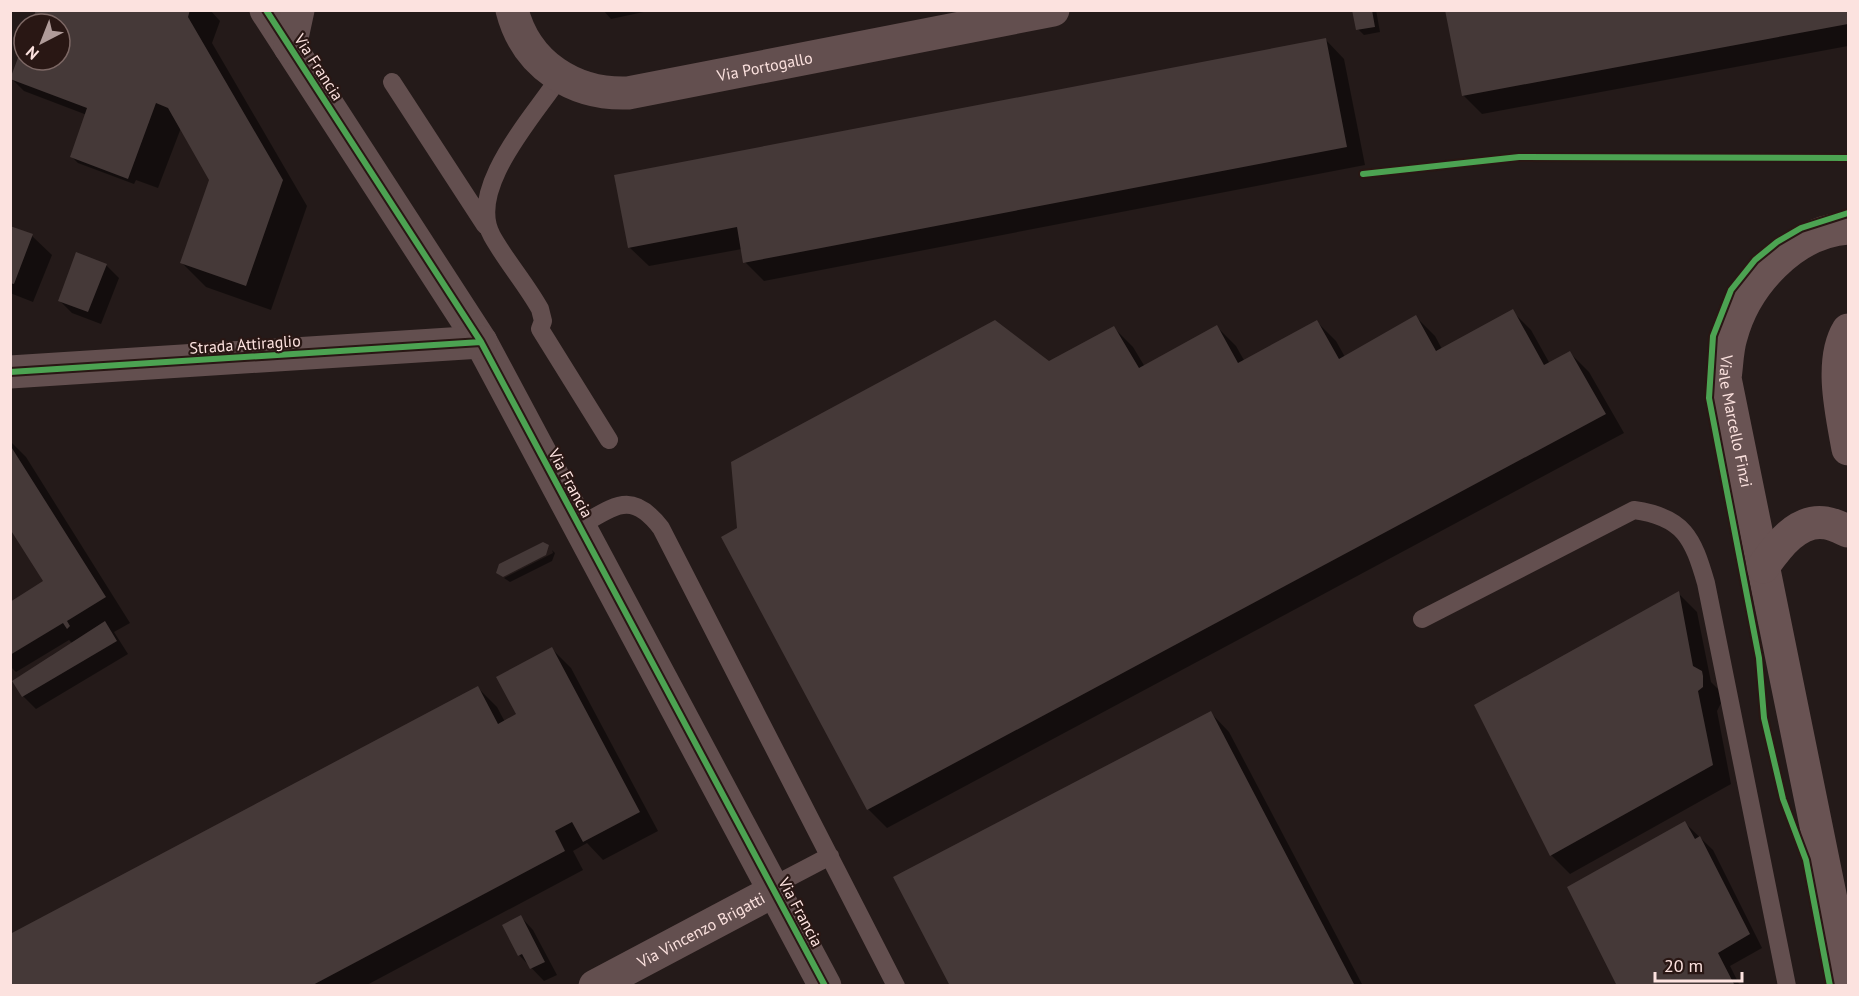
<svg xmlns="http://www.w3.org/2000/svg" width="1859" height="996" font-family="'PT Sans',sans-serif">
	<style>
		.shadow { fill: #0007 }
		.building { fill: #453938 }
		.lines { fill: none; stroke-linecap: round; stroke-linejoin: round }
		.lane { stroke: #634f4f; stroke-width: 18 }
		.street { stroke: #634f4f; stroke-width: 33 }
		.secondary { stroke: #695353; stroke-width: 33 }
		.cycleway-casing { stroke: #291714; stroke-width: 10 }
		.cycleway { stroke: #4ca352; stroke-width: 6 }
		.labels { text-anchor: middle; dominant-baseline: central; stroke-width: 4.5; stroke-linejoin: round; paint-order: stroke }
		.street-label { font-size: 16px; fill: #fce2df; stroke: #291714 }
	</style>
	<rect width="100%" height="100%" fill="#241a19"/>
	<path class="shadow" d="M 37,10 L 210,10 L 220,21 L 212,43 L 307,206 L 271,310 L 206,287 L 181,262 L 210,179 L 181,128 L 158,188 L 136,180 L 134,184 L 78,163 L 72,157 L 87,115 L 24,91 L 11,78 L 24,46 L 24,60 L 60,60 L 60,24 L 32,24 Z
		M 603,10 L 653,10 L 611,19 Z
		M 1354,10 L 1376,10 L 1380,32 L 1364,35 L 1358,29 Z
		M 1447,10 L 1848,10 L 1848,46 L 1482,114 L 1463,95 Z
		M 1325,39 L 1344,59 L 1365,165 L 764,281 L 745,262 L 742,249 L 649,266 L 629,247 Z
		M 10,227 L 32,236 L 52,255 L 33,302 L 10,293 Z
		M 106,265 L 119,278 L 101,324 L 72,313 L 59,300 Z
		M 1512,311 L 1531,330 L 1550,364 L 1570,353 L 1589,372 L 1624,433 L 887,828 L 868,809 L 1049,363 L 1114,328 L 1133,347 L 1145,367 L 1217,327 L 1236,346 L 1245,362 L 1317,322 L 1336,341 L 1345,357 L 1416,317 L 1435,336 L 1442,349 Z
		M 10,441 L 26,457 L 130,623 L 114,632 L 128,654 L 36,709 L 23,696 L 52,655 L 72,643 L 69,640 L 16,672 L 10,666 L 10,603 L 45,581 L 10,526 Z
		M 552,550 L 555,553 L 552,561 L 510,582 L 504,578 L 553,553 Z
		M 1678,593 L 1697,612 L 1711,682 L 1720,691 L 1722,701 L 1717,711 L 1731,784 L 1570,874 L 1551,855 Z
		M 552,649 L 571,668 L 658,831 L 603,860 L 587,843 L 573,851 L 583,870 L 365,986 L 10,986 L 478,688 L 497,707 L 505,722 L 518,715 Z
		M 1210,712 L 1229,732 L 1363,986 L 952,986 Z
		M 1685,823 L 1713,850 L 1762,948 L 1730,966 L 1740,986 L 1619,986 Z
		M 521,917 L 533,930 L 557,975 L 544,981 L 519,955 Z"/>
	<path class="building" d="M 36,10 L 190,10 L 188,17 L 283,180 L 246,286 L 180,263 L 209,180 L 168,108 L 156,103 L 128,179 L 70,157 L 87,108 L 10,79 L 24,42 L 24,60 L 60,60 L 60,24 L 31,24 Z
		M 1352,10 L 1372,10 L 1375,27 L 1356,30 Z
		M 1445,10 L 1848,10 L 1848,24 L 1462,96 Z
		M 1326,38 L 1347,147 L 743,263 L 737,227 L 628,248 L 614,175 Z
		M 10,226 L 33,234 L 14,284 L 10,283 Z
		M 76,252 L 107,264 L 88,312 L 58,301 Z
		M 1513,309 L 1544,365 L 1570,351 L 1606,414 L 867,810 L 721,537 L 737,528 L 731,462 L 995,320 L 1049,361 L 1114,326 L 1139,368 L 1217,325 L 1238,363 L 1317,320 L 1339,359 L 1416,315 L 1436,351 Z
		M 10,445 L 106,597 L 67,621 L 70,626 L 67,629 L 63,623 L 10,655 L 10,602 L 43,581 L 10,529 Z
		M 543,542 L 549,545 L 546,555 L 503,577 L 496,573 L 499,564 Z
		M 1679,591 L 1693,666 L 1702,671 L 1703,676 L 1703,687 L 1698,691 L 1713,765 L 1550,856 L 1474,705 Z
		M 105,621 L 117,641 L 22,697 L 12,681 Z
		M 552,647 L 640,812 L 583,842 L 572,822 L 555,831 L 565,851 L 311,986 L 10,986 L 10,934 L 478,686 L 498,724 L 516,714 L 496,677 Z
		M 1211,711 L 1355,986 L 950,986 L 893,877 Z
		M 1685,821 L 1695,839 L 1700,836 L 1750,934 L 1718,953 L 1735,986 L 1617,986 L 1567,887 Z
		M 521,915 L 545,962 L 530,969 L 522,954 L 518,956 L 502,925 Z"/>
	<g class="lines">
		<path class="lane" d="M 559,78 C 534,116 466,189 492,236 C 506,261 526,284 540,309 L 543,321 L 540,329 L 609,440
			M 392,82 L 485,225
			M 579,526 C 614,507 631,489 661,528 L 896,986
			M 1422,619 L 1634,510 C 1684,517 1693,538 1706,583 L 1787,986
			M 774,891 L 788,878 L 830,856"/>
		<g class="street">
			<path d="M 266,10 L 481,342 L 825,986"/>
			<path id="s1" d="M 512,10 C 526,65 574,95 628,93 L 1053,10"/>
			<path d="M 290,47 L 298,10"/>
			<path d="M 10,372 L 481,342"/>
			<path id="s2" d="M 595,986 L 774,891"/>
		</g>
		<g class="secondary">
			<path id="s3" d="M 1848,228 C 1793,232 1745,284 1731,337 C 1727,350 1727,365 1725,378 L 1848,983"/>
			<path d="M 1848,330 C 1829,361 1842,415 1848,449"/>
			<path d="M 1763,567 C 1777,547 1798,518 1826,523 C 1833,524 1841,528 1848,531"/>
		</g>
		<g class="cycleway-casing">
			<path id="cycleway" d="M 266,10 L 481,342 L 825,986
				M 1363,174 L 1519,157 L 1848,158
				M 10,372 L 481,342
				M 1830,986 L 1806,860 L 1783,799 L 1764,718 L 1759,658 L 1709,398 L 1713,336 L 1731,290 L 1755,260 L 1777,242 L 1801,228 L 1848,213"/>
		</g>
		<use href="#cycleway" class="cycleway"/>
	</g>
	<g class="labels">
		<g class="street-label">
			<text stroke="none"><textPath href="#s1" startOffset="294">Via Portogallo</textPath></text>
			<text transform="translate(319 67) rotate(57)">Via Francia</text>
			<text transform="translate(245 344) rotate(-4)">Strada Attiraglio</text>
			<text stroke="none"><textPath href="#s3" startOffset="255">Viale Marcello Finzi</textPath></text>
			<text transform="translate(571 483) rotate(62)">Via Francia</text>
			<text transform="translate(801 912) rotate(62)">Via Francia</text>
			<text stroke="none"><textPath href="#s2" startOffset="120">Via Vincenzo Brigatti</textPath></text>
		</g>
	</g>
	<rect width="1859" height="996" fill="none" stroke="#fce2df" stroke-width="24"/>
	<g transform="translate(42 42) rotate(222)"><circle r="28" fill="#291714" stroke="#7d6865" stroke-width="1.5"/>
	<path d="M0-4.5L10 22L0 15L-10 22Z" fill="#b09c9a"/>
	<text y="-9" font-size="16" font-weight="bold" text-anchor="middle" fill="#fce2df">N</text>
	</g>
	<path d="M1655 972v9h87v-9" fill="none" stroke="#fce2df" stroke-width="3"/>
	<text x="1664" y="972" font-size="18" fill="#fce2df" stroke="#291714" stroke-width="4.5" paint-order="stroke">20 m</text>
</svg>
